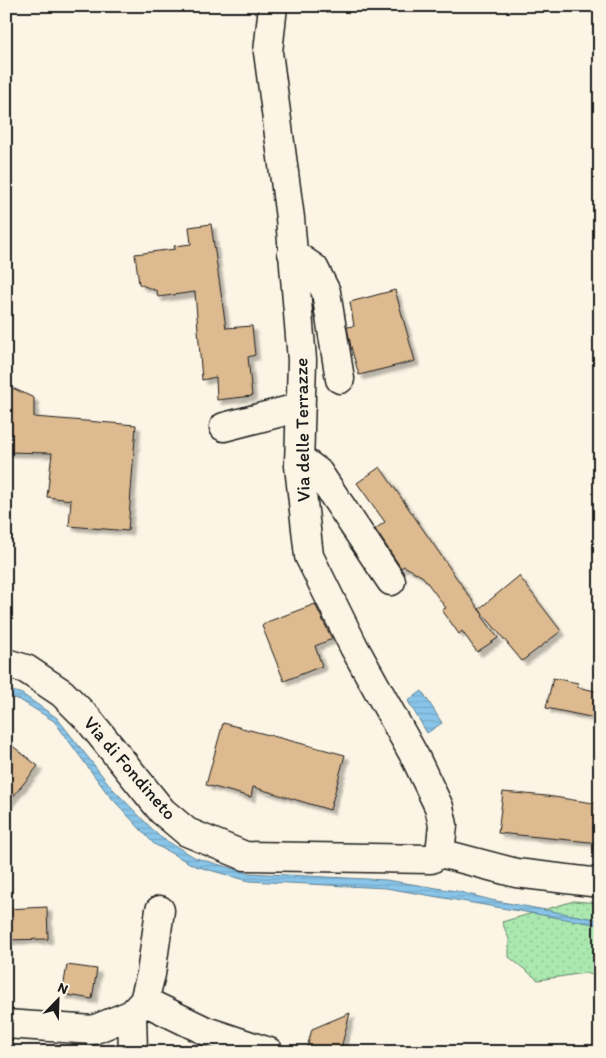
<svg xmlns="http://www.w3.org/2000/svg" width="606" height="1058" font-family="Itim,sans-serif">
	<style>
		.grass { fill: url(#grass-dots); stroke: #638266 }
		.water { fill: url(#water-rules); stroke: #5d8197 }
		.building { fill: #ddba8f; stroke: #1c1c1c; filter: url(#shadow) }
		.lines { fill: none; stroke-linecap: round; stroke-linejoin: round }
		.minor-casing { stroke: #1c1c1c; stroke-width: 31 }
		.minor { stroke: #fcf5e5; stroke-width: 28 }
		.labels { text-anchor: middle; dominant-baseline: central; stroke-width: 4.5; stroke-linejoin: round; paint-order: stroke }
		.street-label { font-size: 19px; fill: #1c1c1c; stroke: #fcf5e5 }
	</style>
	<defs>
		<pattern id="grass-dots" width="8" height="8" patternUnits="userSpaceOnUse" patternTransform="scale(1.25)"><rect width="8" height="8" fill="#aae8af"/><path d="M2 2h.1M6 6h.1" fill="none" stroke="#92c696" stroke-width="1.8" stroke-linecap="round"/></pattern>
		<pattern id="water-rules" width="6" height="5" patternUnits="userSpaceOnUse" patternTransform="scale(1.25)"><rect width="6" height="5" fill="#89c5e9"/><path d="M0 2.5h6" fill="none" stroke="#76a9c7"/></pattern>
		<filter id="shadow"><feDropShadow dx="4.5" dy="4.5" stdDeviation="1" flood-color="#0004"/></filter>
	</defs>
	<rect width="100%" height="100%" fill="#fcf5e5"/>
	<filter id="ink" filterUnits="userSpaceOnUse"><feTurbulence type="fractalNoise" baseFrequency=".02" numOctaves="2"/><feDisplacementMap in="SourceGraphic" scale="10" xChannelSelector="R" yChannelSelector="G"/><feConvolveMatrix kernelMatrix="1 2 1 2 8 2 1 2 1" color-interpolation-filters="sRGB"/></filter>
	<g filter="url(#ink)">
		<path class="grass" d="M 574,901 L 600,903 L 600,977 L 585,973 L 538,980 L 509,957 L 509,939 L 502,922 Z"/>
		<path class="water" d="M 6,689 L 22,694 L 57,718 L 112,788 L 160,837 L 196,858 L 248,873 L 386,880 L 456,891 L 491,900 L 600,920 L 600,925 L 386,888 L 249,881 L 195,866 L 154,844 L 107,793 L 54,721 L 20,700 L 6,696 Z
			M 422,691 L 442,723 L 427,733 L 408,701 Z"/>
		<path class="building" d="M 211,224 L 226,328 L 252,326 L 255,355 L 248,357 L 252,396 L 217,400 L 216,377 L 202,380 L 195,292 L 158,297 L 157,291 L 139,284 L 135,254 L 175,249 L 174,246 L 191,244 L 189,227 Z
			M 395,290 L 415,361 L 359,375 L 351,347 L 347,327 L 354,326 L 350,302 Z
			M 6,385 L 34,398 L 34,417 L 136,425 L 128,531 L 69,526 L 71,500 L 47,497 L 52,453 L 6,452 Z
			M 380,467 L 467,593 L 483,615 L 482,616 L 498,638 L 477,652 L 462,631 L 459,634 L 442,610 L 446,608 L 423,577 L 404,566 L 401,568 L 375,529 L 385,522 L 357,483 Z
			M 519,576 L 561,631 L 522,661 L 479,609 Z
			M 315,604 L 332,639 L 315,646 L 322,666 L 284,681 L 262,626 L 267,622 Z
			M 553,678 L 578,683 L 577,687 L 600,692 L 600,719 L 546,708 Z
			M 223,723 L 345,755 L 330,810 L 253,787 L 251,797 L 206,785 Z
			M 6,741 L 38,766 L 6,805 Z
			M 503,792 L 547,796 L 600,804 L 600,843 L 498,833 Z
			M 47,907 L 48,939 L 6,940 L 6,909 Z
			M 67,965 L 97,969 L 92,999 L 62,994 Z
			M 350,1013 L 340,1052 L 306,1052 L 312,1029 Z"/>
		<g class="lines">
			<g class="minor-casing">
				<path id="minor" d="M 273,6 L 268,52 L 290,218 L 302,360 L 299,466 L 309,556 L 354,647 L 415,757 L 439,807 L 443,825 L 440,853
					M 292,253 L 314,268 L 326,292 L 340,379
					M 224,427 L 301,407
					M 299,458 L 318,472 L 391,581
					M 6,663 L 26,669 L 62,693 L 88,719 L 162,811 L 187,832 L 245,856 L 431,859 L 440,853
					M 440,853 L 516,873 L 600,883
					M 144,1001 L 206,1031 L 269,1052
					M 132,1014 L 133,1052
					M 6,1024 L 93,1030 L 132,1014 L 144,1001 L 151,974 L 160,910"/>
			</g>
			<use href="#minor" class="minor"/>
		</g>
	</g>
	<g class="labels">
		<g class="street-label">
			<text transform="translate(302 430) rotate(-91)">Via delle Terrazze</text>
			<text transform="translate(130 768) rotate(49)">Via di Fondineto</text>
		</g>
	</g>
	<rect width="606" height="1058" fill="none" stroke="#fcf5e5" stroke-width="25"/>
	<rect x="12" y="12" width="581" height="1033" fill="none" stroke="#1c1c1c" stroke-width="2" filter="url(#ink)"/>
	<g transform="translate(58 1000) rotate(23)" stroke="#fcf5e5" stroke-width="4" paint-order="stroke">
	<path d="M0-4L9 19L0 12L-9 19Z" fill="#1c1c1c"/>
	<text y="-8" font-size="14" font-weight="bold" text-anchor="middle" fill="#1c1c1c">N</text>
	</g>
</svg>
